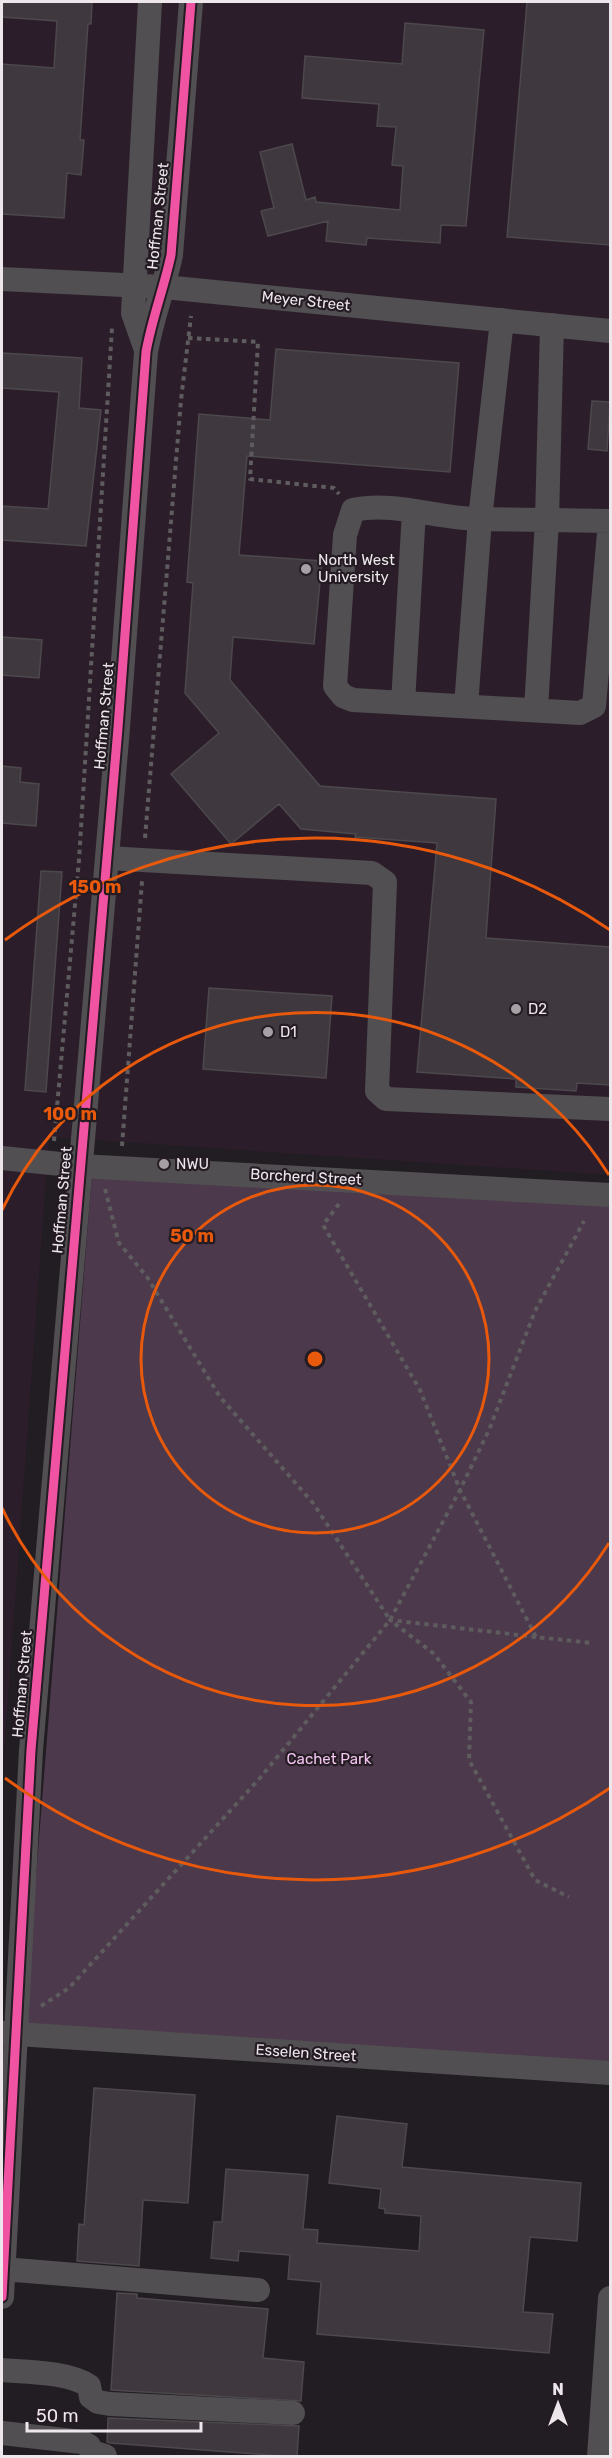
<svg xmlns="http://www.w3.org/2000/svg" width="612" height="2458" font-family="Rubik,sans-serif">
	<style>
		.built { fill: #2b1e2a }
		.green { fill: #4c394b }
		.building { fill: #3f393f; stroke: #4c484c; stroke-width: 1.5 }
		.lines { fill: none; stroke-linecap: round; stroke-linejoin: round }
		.path { stroke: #5e5c5e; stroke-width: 4; stroke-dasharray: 4.5 4.5; stroke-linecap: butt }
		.minor { stroke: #514f51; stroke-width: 24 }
		.cycleway-casing { stroke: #241b23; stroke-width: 13 }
		.cycleway { stroke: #f153a3; stroke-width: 9 }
		.ring { fill: none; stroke: #e8590c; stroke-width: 3 }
		.poi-dot { fill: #a6a0a5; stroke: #241b23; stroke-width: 2 }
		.labels { text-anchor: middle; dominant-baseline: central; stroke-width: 4.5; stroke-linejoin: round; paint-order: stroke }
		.street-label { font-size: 15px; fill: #ede7ec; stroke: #241b23 }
		.poi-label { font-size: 15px; fill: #ede7ec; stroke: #241b23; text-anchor: start }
		.park-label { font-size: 15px; fill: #f1c5ef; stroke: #241b23 }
		.centre { fill: #e8590c; stroke: #241b23; stroke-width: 3 }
		.ring-label { font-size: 18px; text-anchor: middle; font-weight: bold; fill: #e8590c; stroke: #241b23; stroke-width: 4.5; stroke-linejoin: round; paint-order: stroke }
	</style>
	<rect width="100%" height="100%" fill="#221d22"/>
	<path class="built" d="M 2,2 L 610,2 L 610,1175 L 49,1137 L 2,1781 Z"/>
	<path class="green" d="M 93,1160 L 610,1197 L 610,2071 L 24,2028 Z"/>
	<path class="building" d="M 2,2 L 92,2 L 91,24 L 88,24 L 80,140 L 84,140 L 81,175 L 67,173 L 64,218 L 2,214 L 2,64 L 54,68 L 57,21 L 2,17 Z
		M 527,2 L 610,2 L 610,245 L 507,237 Z
		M 405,23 L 484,30 L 466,226 L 441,225 L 440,243 L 367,238 L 366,245 L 326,241 L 328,221 L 268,236 L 261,211 L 274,208 L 260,152 L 292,144 L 306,200 L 315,197 L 316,202 L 400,210 L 403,166 L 392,165 L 396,127 L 377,126 L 379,104 L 302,98 L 305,56 L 402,64 Z
		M 276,349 L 459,363 L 450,472 L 247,456 L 239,555 L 322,561 L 314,644 L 233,637 L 230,680 L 320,786 L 496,799 L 486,938 L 610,947 L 610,1085 L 577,1083 L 576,1091 L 516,1087 L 516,1079 L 417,1072 L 437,843 L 355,837 L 356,834 L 301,829 L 279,804 L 231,844 L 171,774 L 219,733 L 185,693 L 193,583 L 187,582 L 199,414 L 270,420 Z
		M 2,353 L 82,358 L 79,408 L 101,410 L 86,546 L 2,540 L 2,506 L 48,509 L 59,392 L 2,388 Z
		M 592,401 L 610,402 L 607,451 L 588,449 Z
		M 2,637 L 42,640 L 39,678 L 2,675 Z
		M 2,766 L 21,768 L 20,782 L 39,784 L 36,826 L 2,823 Z
		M 41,871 L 62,872 L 46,1092 L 25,1090 Z
		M 209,988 L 332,996 L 326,1078 L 203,1069 Z
		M 94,2088 L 195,2095 L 188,2203 L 143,2200 L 139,2266 L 77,2261 L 79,2224 L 84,2225 Z
		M 337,2116 L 407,2124 L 402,2167 L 581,2183 L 577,2241 L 530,2237 L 523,2312 L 553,2314 L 549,2353 L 317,2334 L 321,2282 L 288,2279 L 290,2255 L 239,2251 L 238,2261 L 211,2258 L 214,2222 L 222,2222 L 226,2169 L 308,2175 L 303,2229 L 318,2230 L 317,2243 L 419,2251 L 421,2216 L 385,2213 L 385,2209 L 379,2208 L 381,2189 L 329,2183 Z
		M 117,2293 L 137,2294 L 137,2298 L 268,2309 L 263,2358 L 304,2362 L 301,2401 L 111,2390 Z
		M 108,2418 L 299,2426 L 297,2457 L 110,2443 L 107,2442 Z"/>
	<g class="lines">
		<path class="path" d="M 188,338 L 258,342 L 250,479 L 334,488 L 339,494
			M 145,838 L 181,400 L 191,316
			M 54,1141 L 79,860 L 112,328
			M 122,1146 L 142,881
			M 105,1189 L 119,1243 L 147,1277 L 220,1397 L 313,1503 L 390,1620
			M 339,1204 L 323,1225 L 420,1390 L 460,1490 L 536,1637 L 592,1643
			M 536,1637 L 390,1620 L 434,1654 L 471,1702 L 469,1760 L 535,1880 L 569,1897
			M 41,2006 L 69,1988 L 260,1778 L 390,1620 L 460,1490 L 489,1430 L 535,1311 L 584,1221"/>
		<path class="minor" d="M 2,279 L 164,287 L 610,331
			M 502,320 L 480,519 C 438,519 395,501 353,510 L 345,535 L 335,686 L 343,696 L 353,700 L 580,713 L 594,706 L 610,521 L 547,520 L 552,325
			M 146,350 L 133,313 L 150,2
			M 403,703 L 414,511
			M 466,706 L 480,519 L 547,520 L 536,710
			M 107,858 L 372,873 L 385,882 L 377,1091 L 386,1099 L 610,1109
			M 2,1158 L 80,1166 L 610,1195
			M 2,2033 L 610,2073
			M 3,2269 L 258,2290
			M 2,2297 L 31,1750 L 118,728 L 146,352 C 152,318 164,288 171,255 L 191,2
			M 2,2370 C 26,2372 70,2372 89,2386 L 91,2397 L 98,2402 L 110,2404 L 293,2413
			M 2,2433 L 82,2442 L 89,2446 L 92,2452 L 105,2456
			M 599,2456 L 610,2298"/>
		<g class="cycleway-casing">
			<path id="cycleway" d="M 2,2297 L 31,1750 L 118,728 L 146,352 C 152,318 164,288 171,255 L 191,2"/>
		</g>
		<use href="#cycleway" class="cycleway"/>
	</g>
	<g class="ring">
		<circle cx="315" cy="1359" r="174"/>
		<path d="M609 1543A347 347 0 0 1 2 1508M2 1210A347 347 0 0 1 609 1175"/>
		<path d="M610 1788A521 521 0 0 1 5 1778M5 940A521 521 0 0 1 610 930"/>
	</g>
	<g class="poi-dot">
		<circle cx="306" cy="569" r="6"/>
		<circle cx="516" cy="1009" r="6"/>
		<circle cx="268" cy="1032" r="6"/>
		<circle cx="164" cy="1164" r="6"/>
	</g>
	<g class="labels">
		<g class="street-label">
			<text transform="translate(158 216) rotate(-84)">Hoffman Street</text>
			<text transform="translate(306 301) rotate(6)">Meyer Street</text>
			<text transform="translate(104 716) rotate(-85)">Hoffman Street</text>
			<text transform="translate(306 1177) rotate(3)">Borcherd Street</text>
			<text transform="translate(62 1200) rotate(-85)">Hoffman Street</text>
			<text transform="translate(22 1684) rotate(-85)">Hoffman Street</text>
			<text transform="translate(306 2053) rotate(4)">Esselen Street</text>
		</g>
		<g class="poi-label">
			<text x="318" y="560">North West<tspan x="318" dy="17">University</tspan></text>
			<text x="528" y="1009">D2</text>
			<text x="280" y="1032">D1</text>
			<text x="176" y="1164">NWU</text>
		</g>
		<g class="park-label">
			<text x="329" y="1759">Cachet Park</text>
		</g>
	</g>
	<circle cx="315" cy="1359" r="9" class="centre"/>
	<g class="ring-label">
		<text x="95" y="893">150 m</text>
		<text x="70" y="1120">100 m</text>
		<text x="192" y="1242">50 m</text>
	</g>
	<rect width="612" height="2458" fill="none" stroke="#ede7ec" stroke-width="6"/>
	<g transform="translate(558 2404)" stroke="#241b23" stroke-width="4.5" paint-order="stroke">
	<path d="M0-4.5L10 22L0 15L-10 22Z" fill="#ede7ec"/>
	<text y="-9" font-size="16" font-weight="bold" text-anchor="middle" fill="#ede7ec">N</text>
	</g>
	<path d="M27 2422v9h174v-9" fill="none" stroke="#ede7ec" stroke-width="3"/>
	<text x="36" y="2422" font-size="18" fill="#ede7ec" stroke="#241b23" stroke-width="4.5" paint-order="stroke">50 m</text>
</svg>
